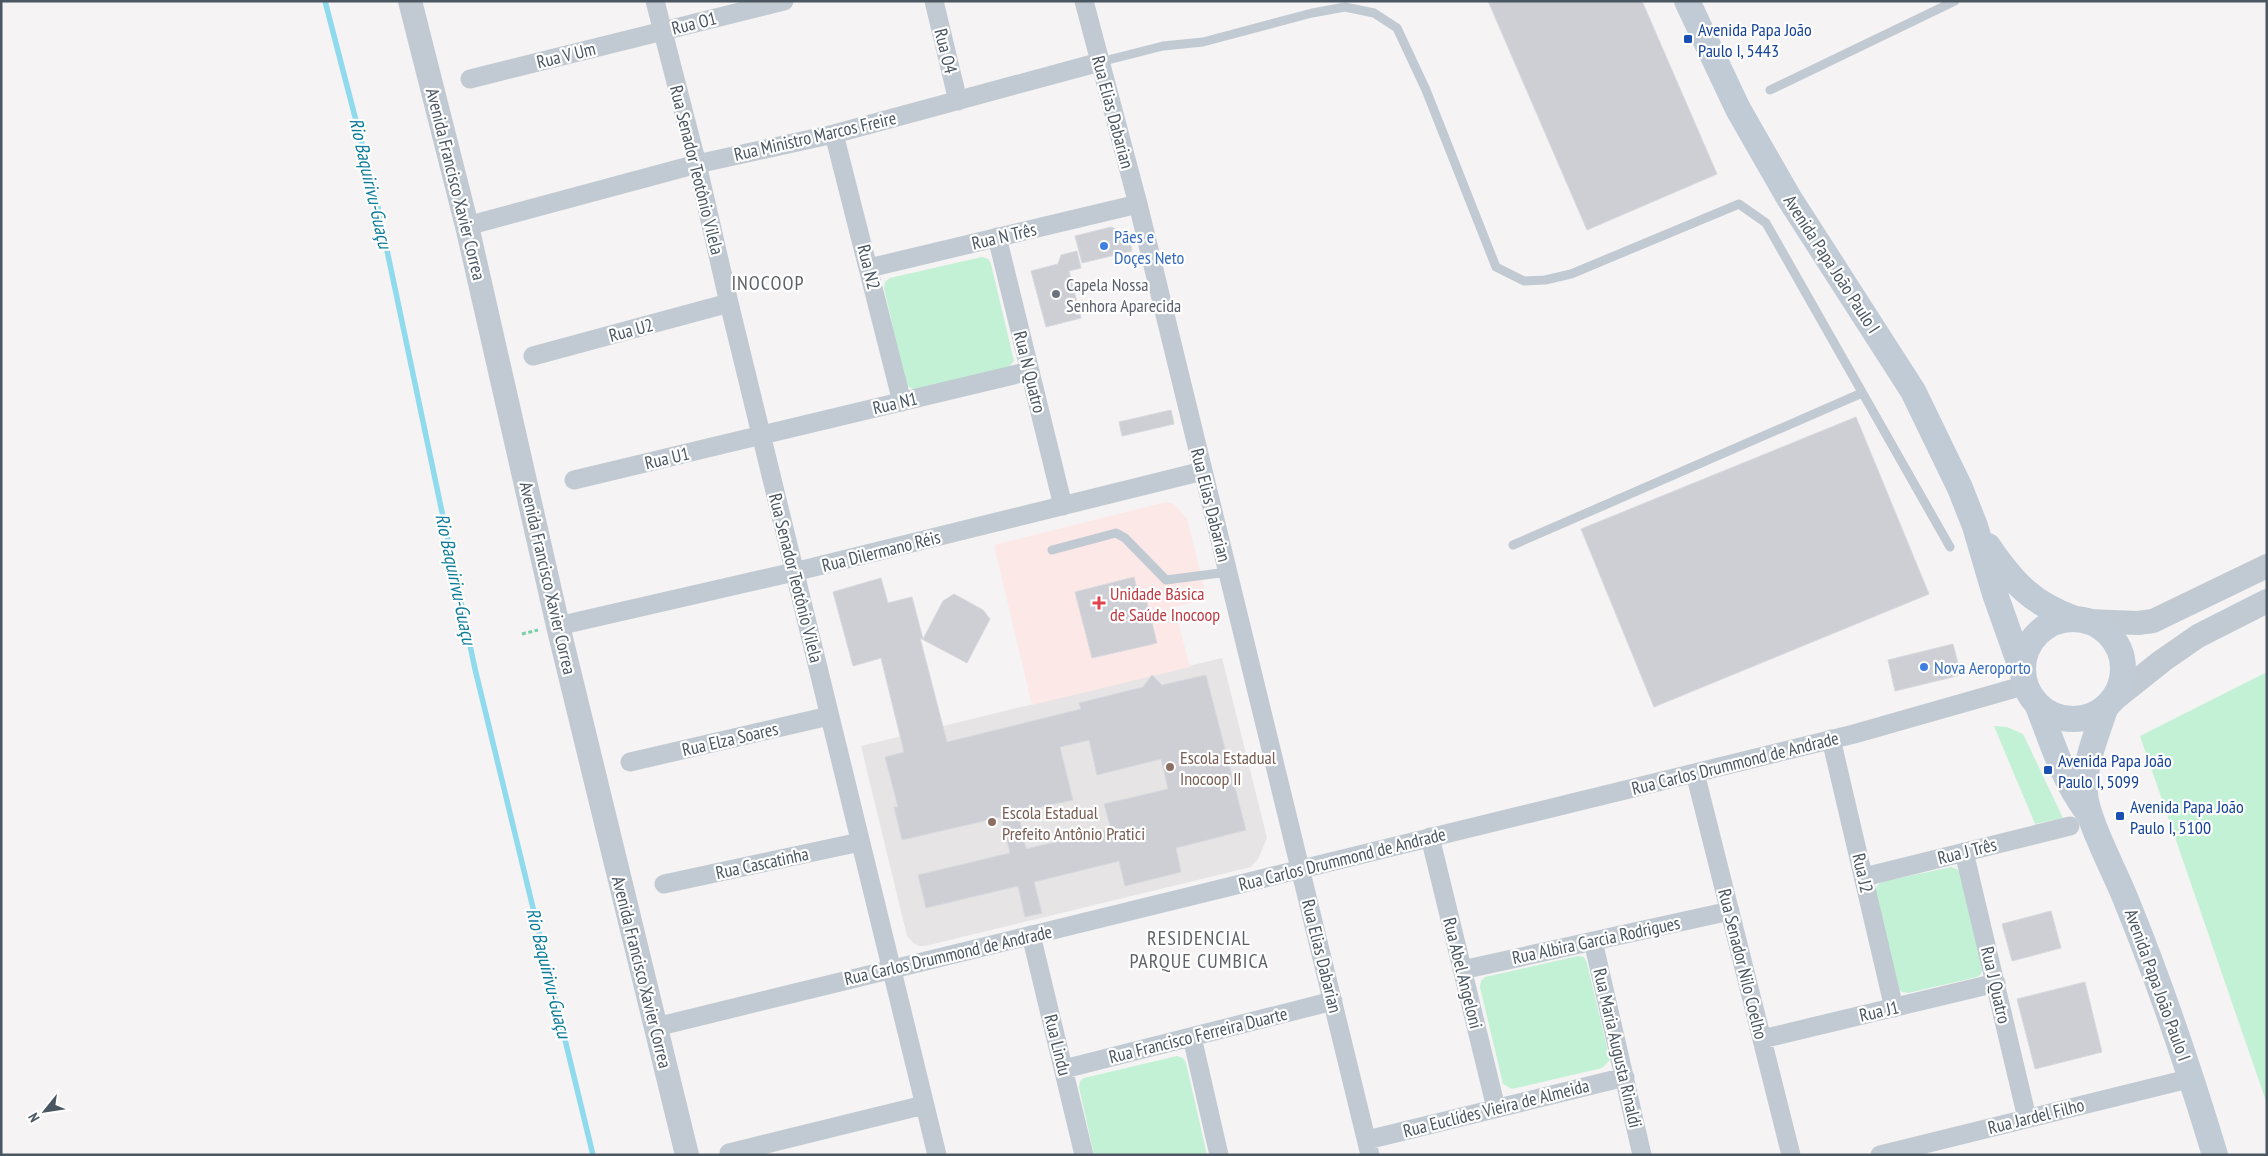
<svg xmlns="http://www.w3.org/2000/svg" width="2268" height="1156" font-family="'PT Sans Narrow',sans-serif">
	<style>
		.education { fill: #e6e4e5 }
		.medical { fill: #fce8e6 }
		.green { fill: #c3f1d5 }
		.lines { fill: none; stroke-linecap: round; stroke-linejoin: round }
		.stream { stroke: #90daee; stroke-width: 5.5 }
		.building { fill: #cdcfd5; stroke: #d7d9de; fill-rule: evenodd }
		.path { stroke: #7ad0a6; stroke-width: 3; stroke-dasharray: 4 2.5; stroke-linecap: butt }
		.service { stroke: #c1cad2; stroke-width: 9 }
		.minor { stroke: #c1cad2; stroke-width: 19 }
		.tertiary { stroke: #c1cad2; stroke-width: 24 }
		.secondary { stroke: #c1cbd6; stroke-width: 26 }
		.transit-dot { fill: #1a4fb4; stroke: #fff; stroke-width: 2 }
		.shop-dot { fill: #3f7fe0; stroke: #fff; stroke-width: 2 }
		.worship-dot { fill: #6b7280; stroke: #fff; stroke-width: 2 }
		.health-dot { fill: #e0444e; stroke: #fff; stroke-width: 2 }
		.education-dot { fill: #8d6e63; stroke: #fff; stroke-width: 2 }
		.labels { text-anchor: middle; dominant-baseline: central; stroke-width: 4.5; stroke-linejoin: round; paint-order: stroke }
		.street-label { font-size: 18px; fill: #4a5661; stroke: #fff }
		.transit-label { font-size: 18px; fill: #164399; stroke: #fff; text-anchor: start }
		.shop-label { font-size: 18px; fill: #366cbe; stroke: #fff; text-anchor: start }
		.worship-label { font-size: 18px; fill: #5b616d; stroke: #fff; text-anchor: start }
		.health-label { font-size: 18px; fill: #be3a42; stroke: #fff; text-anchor: start }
		.education-label { font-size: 18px; fill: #785e54; stroke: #fff; text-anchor: start }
		.water-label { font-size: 19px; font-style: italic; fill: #0c7c9b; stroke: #fff }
		.quarter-label { font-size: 20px; letter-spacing: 1px; fill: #5f6368; stroke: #fff }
	</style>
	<rect width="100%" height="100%" fill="#f5f3f3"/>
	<path class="education" d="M 1222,658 L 1267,838 L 1258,859 L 1251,867 L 925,946 L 919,946 L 913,943 L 907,936 L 861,746 Z"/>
	<path class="medical" d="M 1166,502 L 1174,504 L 1187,519 L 1207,599 L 1174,607 L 1190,667 L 1032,705 L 994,545 Z"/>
	<path class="green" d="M 982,257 L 988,259 L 991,264 L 1014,361 L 1006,370 L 916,391 L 906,385 L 884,288 L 885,282 L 890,278 Z
		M 2267,672 L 2267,1104 L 2140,736 Z
		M 1994,726 L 2007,727 L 2023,734 L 2063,818 L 2035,824 Z
		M 1951,867 L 1957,869 L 1961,874 L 1983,968 L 1981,974 L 1977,977 L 1908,993 L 1902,992 L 1899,989 L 1875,892 L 1877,886 L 1881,882 Z
		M 1578,956 L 1584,957 L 1587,963 L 1610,1060 L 1602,1068 L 1512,1089 L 1503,1084 L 1480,987 L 1481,981 L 1485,977 Z
		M 1177,1056 L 1183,1058 L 1186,1063 L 1207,1155 L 1094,1155 L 1079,1087 L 1080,1081 L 1084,1078 Z"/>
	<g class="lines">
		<path class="stream" d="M 325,1 L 376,198 L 475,669 L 593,1155"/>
	</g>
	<path class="building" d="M 1488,1 L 1642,1 L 1717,174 L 1587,230 Z
		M 1111,227 L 1121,231 L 1130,241 L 1132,251 L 1082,263 L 1075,236 Z
		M 1077,251 L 1081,268 L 1069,271 L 1081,318 L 1046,327 L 1031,271 L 1058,264 L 1061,255 Z
		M 1171,410 L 1174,424 L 1122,436 L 1119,422 Z
		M 1856,417 L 1929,594 L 1654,707 L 1581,529 Z
		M 1134,577 L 1138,593 L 1144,591 L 1157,643 L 1092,658 L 1075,592 Z
		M 881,578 L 888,603 L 912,597 L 923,639 L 943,601 L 954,594 L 983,610 L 990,619 L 967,663 L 920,638 L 947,742 L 1081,709 L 1079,703 L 1143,687 L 1152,675 L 1162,685 L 1206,675 L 1246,830 L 1176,848 L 1181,872 L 1125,886 L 1119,861 L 1034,882 L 1042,913 L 1025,917 L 1018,886 L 926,908 L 918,875 L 1010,853 L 1001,817 L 902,840 L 894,807 L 898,807 L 885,757 L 904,752 L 881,658 L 853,666 L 833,592 ZM 1089,740 L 1097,775 L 1161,759 L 1168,789 L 1104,804 L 1111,829 L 1026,849 L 1018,812 L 1073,800 L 1060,747 Z
		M 1953,644 L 1961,675 L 1895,691 L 1888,660 Z
		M 2051,911 L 2061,948 L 2012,961 L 2002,924 Z
		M 2085,982 L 2102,1052 L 2035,1069 L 2017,999 Z"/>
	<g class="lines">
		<path class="path" d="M 522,634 L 538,630"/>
		<path class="service" d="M 1100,62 L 1163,46 L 1203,42 L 1312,13 L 1345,7 L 1374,13 L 1397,28 L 1426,90 L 1496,267 L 1524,281 L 1545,280 L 1571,274 L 1739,204 L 1766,223 L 1950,547
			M 1770,90 L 1955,1
			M 1513,545 L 1862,393
			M 1052,550 L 1116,533 L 1125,538 L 1166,580 L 1228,572"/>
		<path class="minor" d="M 655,1 L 697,164 L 729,303 L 937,1155
			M 934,1 L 958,101
			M 1084,1 L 1138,204 L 1370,1155
			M 470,79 L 784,1
			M 834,134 L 902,402
			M 467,226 L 697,164 L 834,134 L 1100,62
			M 997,237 L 1063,506
			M 869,268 L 1138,204
			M 533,356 L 729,303
			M 574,480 L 1030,371
			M 558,626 L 794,572 L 1203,471
			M 1831,739 L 1894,1008
			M 630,762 L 829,716
			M 1695,773 L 1791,1155
			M 1430,837 L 1496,1108
			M 1964,852 L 2027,1118
			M 1864,877 L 2070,826
			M 664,884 L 860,842
			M 1031,935 L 1084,1155
			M 1593,941 L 1642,1155
			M 1462,970 L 1730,911
			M 656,1027 L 1854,734 L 2026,685
			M 1192,1037 L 1219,1155
			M 1762,1039 L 1996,983
			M 1064,1069 L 1333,1001
			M 1367,1140 L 1625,1077
			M 729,1153 L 924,1105
			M 1880,1155 L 2192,1078"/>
		<path class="tertiary" d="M 410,1 L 467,226 L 558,626 L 687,1155
			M 2087,621 L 2138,623 L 2153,621 L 2267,566
			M 2113,700 L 2162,661 L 2198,636 L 2267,601"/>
		<path class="secondary" d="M 1687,1 L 1738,109 L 1789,198 L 1913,391 L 1960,488 L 1975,526 L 1995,594 L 2023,673
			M 1988,546 C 2013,583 2033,604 2075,619
			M2023 669a50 50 0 1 1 100 0a50 50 0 1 1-100 0Z
			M 2038,706 C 2052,742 2063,779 2086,810
			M 2105,709 C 2096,736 2084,764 2085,793 C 2086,818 2116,874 2126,900 C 2160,983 2189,1069 2215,1155"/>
	</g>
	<g class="transit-dot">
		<rect x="1683" y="34" width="10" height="10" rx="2.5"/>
		<rect x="2043" y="765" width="10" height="10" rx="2.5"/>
		<rect x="2115" y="811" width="10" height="10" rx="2.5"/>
	</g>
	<g class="shop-dot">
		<circle cx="1104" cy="246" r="5"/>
		<circle cx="1924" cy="667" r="5"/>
	</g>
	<circle class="worship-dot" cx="1056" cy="294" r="5"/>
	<path class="health-dot" d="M1096.5 595.5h5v5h5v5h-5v5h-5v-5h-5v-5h5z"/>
	<g class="education-dot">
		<circle cx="1170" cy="767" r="5"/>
		<circle cx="992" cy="822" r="5"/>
	</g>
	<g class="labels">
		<g class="street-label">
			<text transform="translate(694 23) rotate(-14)">Rua O1</text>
			<text transform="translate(946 51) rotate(76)">Rua O4</text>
			<text transform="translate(566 55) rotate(-14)">Rua V Um</text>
			<text transform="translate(1113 112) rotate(75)">Rua Elias Dabarian</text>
			<text transform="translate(815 136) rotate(-13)">Rua Ministro Marcos Freire</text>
			<text transform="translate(697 170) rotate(76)">Rua Senador Teotônio Vilela</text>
			<text transform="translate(456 184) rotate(76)">Avenida Francisco Xavier Correa</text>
			<text transform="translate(1004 236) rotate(-13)">Rua N Três</text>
			<text transform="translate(1832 264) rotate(57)">Avenida Papa João Paulo I</text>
			<text transform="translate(869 267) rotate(76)">Rua N2</text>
			<text transform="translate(631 330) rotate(-15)">Rua U2</text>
			<text transform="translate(1030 372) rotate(76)">Rua N Quatro</text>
			<text transform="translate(895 403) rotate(-13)">Rua N1</text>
			<text transform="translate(667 458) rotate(-13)">Rua U1</text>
			<text transform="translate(1211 505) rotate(76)">Rua Elias Dabarian</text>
			<text transform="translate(881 551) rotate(-14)">Rua Dilermano Réis</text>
			<text transform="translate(548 578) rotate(77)">Avenida Francisco Xavier Correa</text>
			<text transform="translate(796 578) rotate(76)">Rua Senador Teotônio Vilela</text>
			<text transform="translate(730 739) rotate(-13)">Rua Elza Soares</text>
			<text transform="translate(1735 763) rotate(-14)">Rua Carlos Drummond de Andrade</text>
			<text transform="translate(1967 851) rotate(-14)">Rua J Três</text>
			<text transform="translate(1342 859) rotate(-14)">Rua Carlos Drummond de Andrade</text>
			<text transform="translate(762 863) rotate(-12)">Rua Cascatinha</text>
			<text transform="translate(1863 873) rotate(77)">Rua J2</text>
			<text transform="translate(1596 940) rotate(-12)">Rua Albira Garcia Rodrigues</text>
			<text transform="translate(948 955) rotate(-13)">Rua Carlos Drummond de Andrade</text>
			<text transform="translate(1322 956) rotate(76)">Rua Elias Dabarian</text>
			<text transform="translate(1743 964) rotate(76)">Rua Senador Nilo Coelho</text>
			<text transform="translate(642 972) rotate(76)">Avenida Francisco Xavier Correa</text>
			<text transform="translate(1463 973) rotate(76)">Rua Abel Angeloni</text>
			<text transform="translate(1996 985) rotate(77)">Rua J Quatro</text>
			<text transform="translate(2158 985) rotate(70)">Avenida Papa João Paulo I</text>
			<text transform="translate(1879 1011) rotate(-13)">Rua J1</text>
			<text transform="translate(1198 1035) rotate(-14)">Rua Francisco Ferreira Duarte</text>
			<text transform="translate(1058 1045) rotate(76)">Rua Lindu</text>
			<text transform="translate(1618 1048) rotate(77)">Rua Maria Augusta Rinaldi</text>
			<text transform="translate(1496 1108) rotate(-14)">Rua Euclídes Vieira de Almeida</text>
			<text transform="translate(2036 1116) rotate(-14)">Rua Jardel Filho</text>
		</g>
		<g class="transit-label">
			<text x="1698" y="29">Avenida Papa João<tspan x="1698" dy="21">Paulo I, 5443</tspan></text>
			<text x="2058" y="760">Avenida Papa João<tspan x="2058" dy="21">Paulo I, 5099</tspan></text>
			<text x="2130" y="806">Avenida Papa João<tspan x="2130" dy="21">Paulo I, 5100</tspan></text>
		</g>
		<g class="shop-label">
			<text x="1114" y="236">Pães e<tspan x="1114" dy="21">Doçes Neto</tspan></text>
			<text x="1934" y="667">Nova Aeroporto</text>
		</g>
		<g class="worship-label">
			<text x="1066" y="284">Capela Nossa<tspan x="1066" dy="21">Senhora Aparecida</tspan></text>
		</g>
		<g class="health-label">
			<text x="1110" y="593">Unidade Básica<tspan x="1110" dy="21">de Saúde Inocoop</tspan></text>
		</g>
		<g class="education-label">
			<text x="1180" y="757">Escola Estadual<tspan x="1180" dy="21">Inocoop II</tspan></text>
			<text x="1002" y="812">Escola Estadual<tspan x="1002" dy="21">Prefeito Antônio Pratici</tspan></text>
		</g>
		<g class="water-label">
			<text transform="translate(371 183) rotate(77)">Rio Baquirivu-Guaçu</text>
			<text transform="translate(456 579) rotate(78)">Rio Baquirivu-Guaçu</text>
			<text transform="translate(549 973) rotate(76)">Rio Baquirivu-Guaçu</text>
		</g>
		<g class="quarter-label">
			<text x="768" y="283">INOCOOP</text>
			<text x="1199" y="938">RESIDENCIAL<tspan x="1199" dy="23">PARQUE CUMBICA</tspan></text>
		</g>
	</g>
	<rect width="2268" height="1156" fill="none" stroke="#4a5661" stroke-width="5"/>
	<g transform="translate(45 1111) rotate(240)" stroke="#ffffff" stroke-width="4" paint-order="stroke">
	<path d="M0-4L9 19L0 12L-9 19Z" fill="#4a5661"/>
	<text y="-8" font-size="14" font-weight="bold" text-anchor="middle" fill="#4a5661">N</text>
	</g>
</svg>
